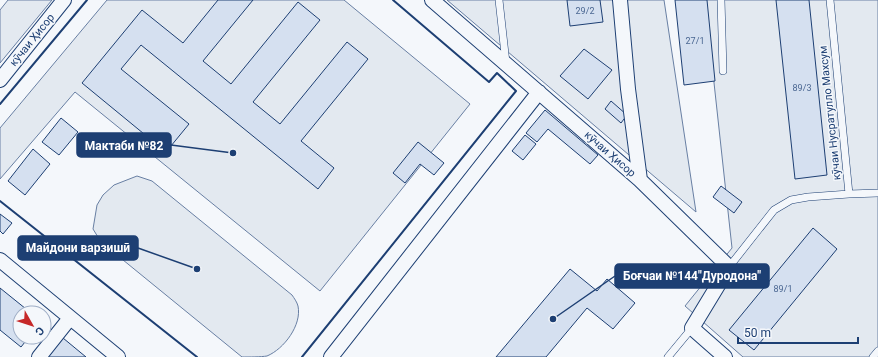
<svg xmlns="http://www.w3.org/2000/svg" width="878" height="357" font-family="Roboto,sans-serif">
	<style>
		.green { fill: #e3e9f0; stroke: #687fa3 }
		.building { fill: #d5e0f0; stroke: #1d3f73 }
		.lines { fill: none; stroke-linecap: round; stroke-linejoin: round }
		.service-casing { stroke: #1d3f73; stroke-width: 8 }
		.minor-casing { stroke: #1d3f73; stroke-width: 16 }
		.service { stroke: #f4f7fb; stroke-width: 7 }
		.minor { stroke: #f4f7fb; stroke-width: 14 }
		.wall { stroke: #1d3f73; stroke-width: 2 }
		.labels { text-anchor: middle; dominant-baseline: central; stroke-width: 3; stroke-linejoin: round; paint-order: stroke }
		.number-label { font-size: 9px; fill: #4b6792 }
		.street-label { font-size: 11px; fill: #1d3f73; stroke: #f4f7fb }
		.leader { fill: none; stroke: #1d3f73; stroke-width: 1.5 }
		.callout-dot { fill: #1d3f73; stroke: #f4f7fb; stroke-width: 1.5 }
		.callout { fill: #1d3f73; stroke: #1d3f73; stroke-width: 1.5 }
		.callout-label { font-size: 12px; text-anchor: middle; font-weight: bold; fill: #fff }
	</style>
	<rect width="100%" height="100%" fill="#f4f7fb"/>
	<path class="green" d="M 8,0 L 52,0 L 0,63 L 0,10 Z
		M 107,0 L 344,0 L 470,104 L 320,291 L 75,92 L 0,179 L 0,128 Z
		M 447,0 L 664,0 L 696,212 Z
		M 705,0 L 878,0 L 878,357 L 743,357 L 685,306 L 732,248 Z
		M 137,176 L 152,181 L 292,295 C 294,298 297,302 298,306 C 302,325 284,349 267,356 C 261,357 249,357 242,357 L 101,242 L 93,229 L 97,205 L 103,195 L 114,185 Z"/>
	<path class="building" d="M 218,0 L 253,0 L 203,61 L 231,84 L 298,2 L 320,20 L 253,102 L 280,124 L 347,42 L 368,59 L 301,141 L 334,168 L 318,189 L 141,45 L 121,69 L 189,124 L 166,152 L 82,83 L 142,10 L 183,43 Z
		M 567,0 L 600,0 L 603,22 L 570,26 Z
		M 675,0 L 707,0 L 715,81 L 684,85 Z
		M 776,0 L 809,0 L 827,175 L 795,179 Z
		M 584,49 L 612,70 L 588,99 L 560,76 Z
		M 611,101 L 627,115 L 621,123 L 605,109 Z
		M 545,110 L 598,155 L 590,164 L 548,129 L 537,142 L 526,133 Z
		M 61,118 L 78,132 L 59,155 L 42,142 Z
		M 525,135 L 536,144 L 523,160 L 512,151 Z
		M 418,142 L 444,163 L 434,175 L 420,164 L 405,183 L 393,173 Z
		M 33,149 L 50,164 L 25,195 L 8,181 Z
		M 721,186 L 742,202 L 734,213 L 713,197 Z
		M 0,214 L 12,223 L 3,234 L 0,231 Z
		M 813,228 L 837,249 L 754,350 L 729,330 Z
		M 570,269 L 597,291 L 607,279 L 635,303 L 613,329 L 587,308 L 546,357 L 496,357 Z
		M 0,288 L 31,313 L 20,313 L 20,337 L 29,337 L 21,347 L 0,330 Z
		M 63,338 L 86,357 L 48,357 Z"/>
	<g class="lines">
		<g class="service-casing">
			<path id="service" d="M 499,0 L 506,63
				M 721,0 L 723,71
				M 830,0 L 849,194 L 878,193
				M 729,267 L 774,210 L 791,200 L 808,197 L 849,194
				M 668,357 L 692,328
				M 873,357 L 878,351"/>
		</g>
		<g class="minor-casing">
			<path id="minor" d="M 432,0 L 640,180 L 729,267 L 692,328 L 725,357
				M 620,0 L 628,89 L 640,180
				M 0,80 L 64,0
				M 0,260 L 118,357
				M 39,357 L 70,318
				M 331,357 L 539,92"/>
		</g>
		<use href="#service" class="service"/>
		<use href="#minor" class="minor"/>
		<path class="wall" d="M 0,104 L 87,0
			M 0,201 L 197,357
			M 302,357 L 516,91 L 497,73 L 489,82 L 393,0"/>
	</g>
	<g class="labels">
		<g class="number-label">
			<text x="585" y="11">29/2</text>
			<text x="695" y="41">27/1</text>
			<text x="802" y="88">89/3</text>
			<text x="783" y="289">89/1</text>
		</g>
		<g class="street-label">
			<text transform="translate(32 40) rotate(-51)">кӯчаи Ҳисор</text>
			<text transform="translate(830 113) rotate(-96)">кӯчаи Hусратулло Махсум</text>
			<text transform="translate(610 154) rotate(41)">кӯчаи Ҳисор</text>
		</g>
	</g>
	<path class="leader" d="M233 153L171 145M197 269L138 248M553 319L615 276"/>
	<g class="callout-dot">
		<circle cx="233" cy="153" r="4"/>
		<circle cx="197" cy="269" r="4"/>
		<circle cx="553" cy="319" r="4"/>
	</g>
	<g class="callout">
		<rect x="77" y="133" width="94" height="24" rx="4"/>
		<rect x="18" y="236" width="120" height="24" rx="4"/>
		<rect x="615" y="264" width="154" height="24" rx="4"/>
	</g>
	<g class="callout-label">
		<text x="124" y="150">Мактаби №82</text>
		<text x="78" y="252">Майдони варзишӣ</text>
		<text x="692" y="280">Боғчаи №144"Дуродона"</text>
	</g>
	<g transform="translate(32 325) rotate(129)"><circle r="19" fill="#f4f7fb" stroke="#9eadc5"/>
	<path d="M0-3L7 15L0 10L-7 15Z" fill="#c62828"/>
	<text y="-6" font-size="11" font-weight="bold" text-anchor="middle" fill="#1d3f73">С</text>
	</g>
	<path d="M738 337v6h120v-6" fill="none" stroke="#1d3f73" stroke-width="2"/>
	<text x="744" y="337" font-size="12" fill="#1d3f73" stroke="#f4f7fb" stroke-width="3" paint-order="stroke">50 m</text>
</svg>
